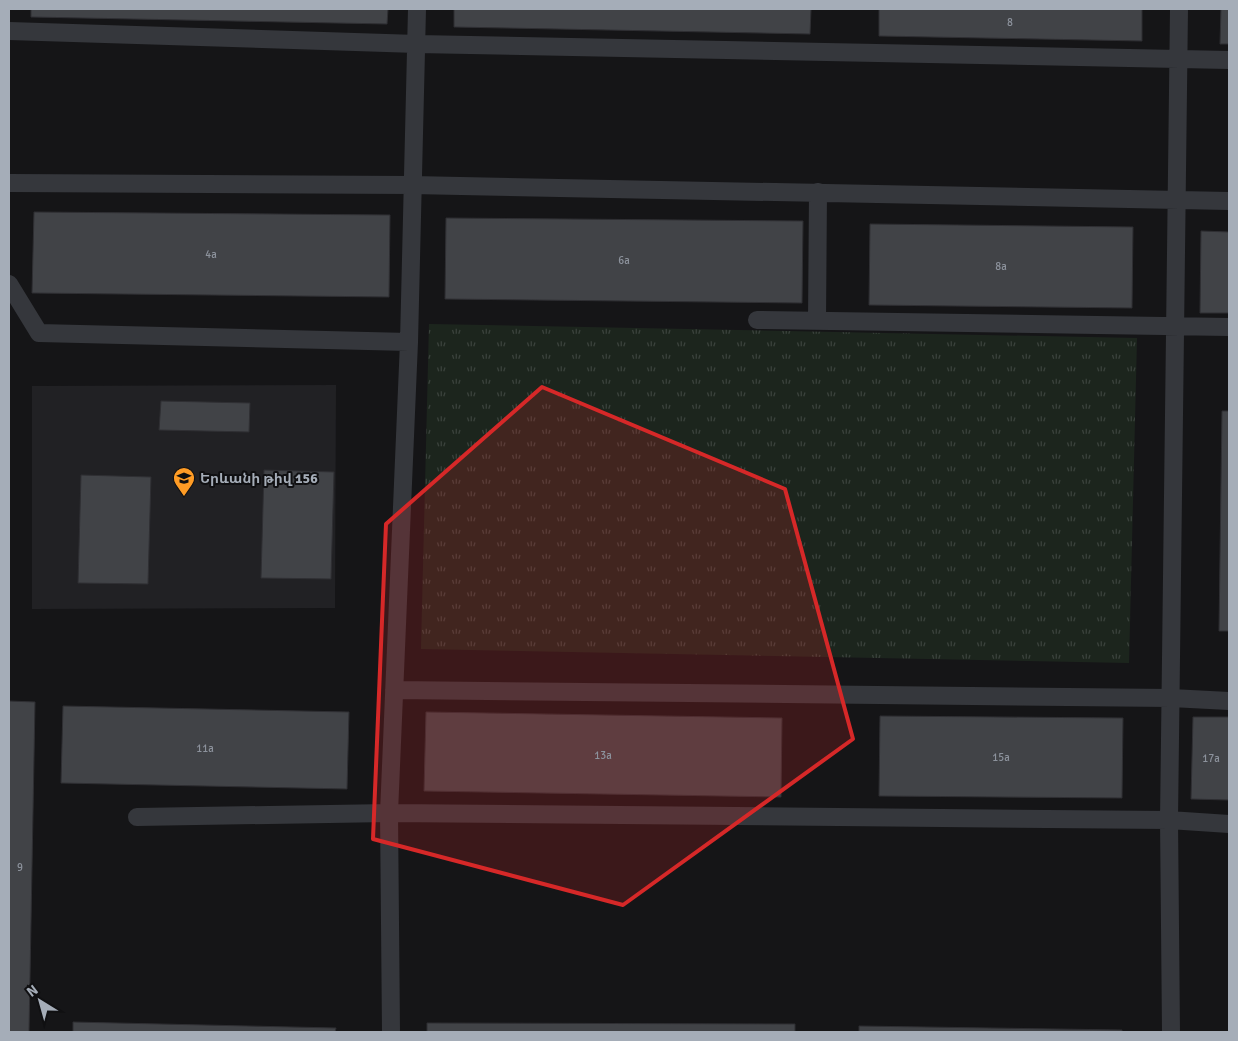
<svg xmlns="http://www.w3.org/2000/svg" width="1238" height="1041" font-family="Signika,'Noto Sans Armenian',sans-serif">
	<style>
		.built { fill: #212124 }
		.park { fill: url(#park-tufts) }
		.building { fill: #414347; stroke: #2f2f33 }
		.lines { fill: none; stroke-linecap: round; stroke-linejoin: round }
		.lane { stroke: #35373c; stroke-width: 18 }
		.marked { fill: #d62828; fill-opacity: 0.2; stroke: #d62828; stroke-width: 4; stroke-linejoin: round }
		.labels { text-anchor: middle; dominant-baseline: central; stroke-width: 4; stroke-linejoin: round; paint-order: stroke }
		.number-label { font-size: 11px; fill: #8c929c }
		.poi-label { font-size: 14px; font-weight: bold; fill: #a5adb8; stroke: #101012; text-anchor: start }
	</style>
	<defs>
		<pattern id="park-tufts" width="24" height="20" patternUnits="userSpaceOnUse" patternTransform="scale(1.25)"><rect width="24" height="20" fill="#1c251d"/><path d="M3 7l-1-3M5 7V3M7 7l1-3M15 17l-1-3M17 17v-4M19 17l1-3" fill="none" stroke="#3a423c"/></pattern>
	</defs>
	<rect width="100%" height="100%" fill="#151517"/>
	<path class="built" d="M 336,385 L 335,608 L 32,609 L 32,386 Z"/>
	<path class="park" d="M 429,324 L 1137,338 L 1129,663 L 421,649 Z"/>
	<path class="building" d="M 31,9 L 388,9 L 387,24 L 31,17 Z
		M 454,9 L 811,9 L 810,34 L 454,27 Z
		M 879,9 L 1142,9 L 1142,41 L 879,36 Z
		M 1221,9 L 1229,9 L 1229,44 L 1220,44 Z
		M 34,212 L 390,215 L 389,297 L 32,293 Z
		M 446,218 L 803,221 L 802,303 L 445,299 Z
		M 870,224 L 1133,227 L 1132,308 L 869,305 Z
		M 1201,231 L 1229,232 L 1229,313 L 1200,313 Z
		M 161,401 L 250,403 L 249,432 L 159,430 Z
		M 1222,411 L 1229,411 L 1229,631 L 1219,631 Z
		M 264,470 L 334,472 L 331,579 L 261,578 Z
		M 81,475 L 151,477 L 148,584 L 78,583 Z
		M 9,701 L 35,702 L 29,1032 L 9,1032 Z
		M 63,706 L 349,712 L 347,789 L 61,783 Z
		M 426,712 L 782,718 L 781,797 L 424,791 Z
		M 880,716 L 1123,718 L 1122,798 L 879,796 Z
		M 1193,717 L 1229,717 L 1229,800 L 1191,799 Z
		M 73,1022 L 336,1028 L 335,1032 L 73,1032 Z
		M 427,1023 L 795,1024 L 795,1032 L 427,1032 Z
		M 859,1026 L 1122,1030 L 1122,1032 L 859,1032 Z"/>
	<g class="lines">
		<path class="lane" d="M 9,31 L 417,44 L 1229,60
			M 9,183 L 412,185 L 1229,201
			M 9,284 L 39,333 L 409,342
			M 757,320 L 1229,327
			M 817,321 L 818,192
			M 394,690 L 1171,698 L 1229,701
			M 137,817 L 389,813 L 1169,820 L 1229,824
			M 391,1032 L 389,813 L 409,342 L 417,9
			M 1171,1032 L 1169,820 L 1179,9"/>
	</g>
	<path class="marked" d="M 542,387 L 785,489 L 853,739 L 623,905 L 373,839 L 386,524 Z"/>
	<defs>
		<g id="school-pin" transform="scale(1.125)"><path d="M0 17L-7.5 6A9.5 9.5 0 1 1 7.5 6Z" fill="#ff9c25" stroke="#101012"/><path d="M0-5L7-2L0 1L-7-2ZM-4 1L0 2.5L4 1V4Q0 6-4 4Z" fill="#111"/></g>
	</defs>
	<g fill-rule="evenodd">
		<use href="#school-pin" x="184" y="478"/>
	</g>
	<g class="labels">
		<g class="number-label">
			<text x="1010" y="22">8</text>
			<text x="211" y="254">4a</text>
			<text x="624" y="260">6a</text>
			<text x="1001" y="266">8a</text>
			<text x="205" y="748">11a</text>
			<text x="603" y="755">13a</text>
			<text x="1001" y="757">15a</text>
			<text x="1211" y="758">17a</text>
			<text x="20" y="867">9</text>
		</g>
		<g class="poi-label">
			<text x="200" y="478">Երևանի թիվ 156</text>
		</g>
	</g>
	<rect width="1238" height="1041" fill="none" stroke="#a5adb8" stroke-width="20"/>
	<g transform="translate(40 1001) rotate(323)" stroke="#101012" stroke-width="4" paint-order="stroke">
	<path d="M0-4L9 19L0 12L-9 19Z" fill="#a5adb8"/>
	<text y="-8" font-size="14" font-weight="bold" text-anchor="middle" fill="#a5adb8">N</text>
	</g>
</svg>
